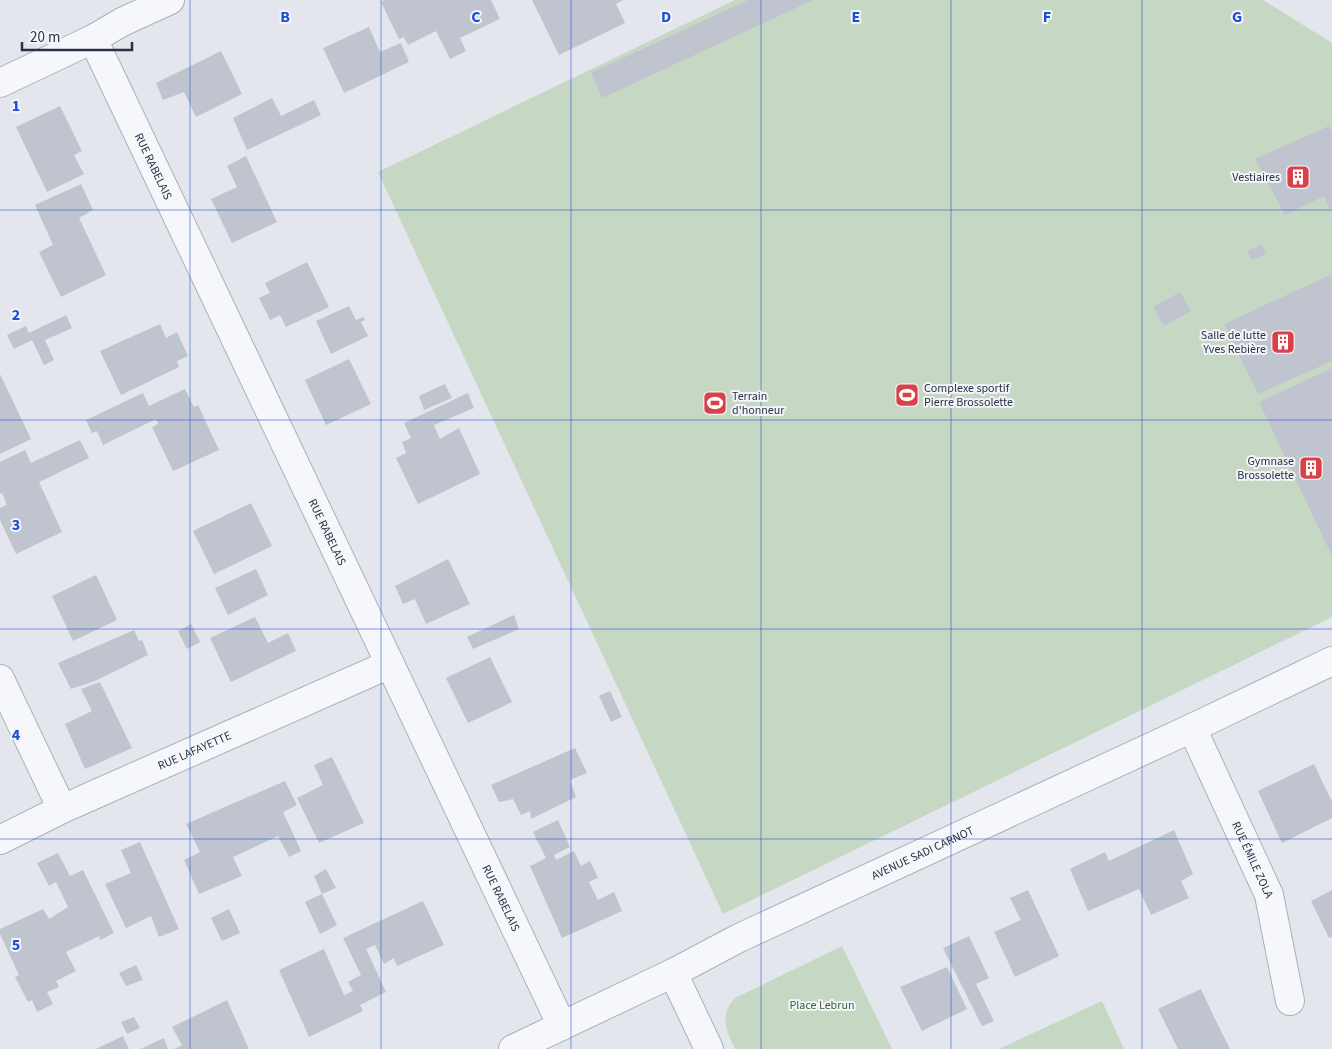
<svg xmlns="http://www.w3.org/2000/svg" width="1332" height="1049" font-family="'Source Sans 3',sans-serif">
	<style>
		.green { fill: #c6d7c3 }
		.building { fill: #c0c4cf }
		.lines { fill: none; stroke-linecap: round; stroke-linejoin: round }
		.street-casing { stroke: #abb0ba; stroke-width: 30 }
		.street { stroke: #f6f7fa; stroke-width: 28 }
		.grid { fill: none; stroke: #1d4ed8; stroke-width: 1; stroke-opacity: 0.55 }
		.labels { text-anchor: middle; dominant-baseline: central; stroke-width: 4; stroke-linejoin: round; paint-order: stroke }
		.street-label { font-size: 12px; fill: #293146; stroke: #f3f5f9 }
		.poi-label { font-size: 12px; fill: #293146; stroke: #f3f5f9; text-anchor: end }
		.park-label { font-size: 12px; fill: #396335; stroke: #f3f5f9 }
		.grid-label { font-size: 16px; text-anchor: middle; font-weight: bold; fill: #1d4ed8; stroke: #f3f5f9; stroke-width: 4; stroke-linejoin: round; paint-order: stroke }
	</style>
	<rect width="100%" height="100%" fill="#e3e6ec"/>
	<path class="green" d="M 735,0 L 1263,0 L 1332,43 L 1332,617 L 723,914 L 378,172 Z
		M 842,946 L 892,1049 L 735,1049 C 726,1030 719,1015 735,998 Z
		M 1102,1001 L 1124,1049 L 999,1049 Z"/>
	<path class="building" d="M 384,0 L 491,0 L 500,19 L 460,38 L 466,51 L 450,59 L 436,31 L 408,45 L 404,37 L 399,39 L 381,2 Z
		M 532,0 L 623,0 L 616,4 L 625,23 L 559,55 Z
		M 748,0 L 813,0 L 602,98 L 591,73 Z
		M 369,27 L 380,52 L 401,43 L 409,62 L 344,93 L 323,48 Z
		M 221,51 L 242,94 L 196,117 L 184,92 L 163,100 L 156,83 Z
		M 272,98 L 281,116 L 314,100 L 321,115 L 247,150 L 233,118 Z
		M 60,106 L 82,151 L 74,155 L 84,174 L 47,192 L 16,127 Z
		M 1329,126 L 1332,132 L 1332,208 L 1330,209 L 1324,196 L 1285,215 L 1255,159 Z
		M 246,156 L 277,222 L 232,243 L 211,199 L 237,187 L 227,166 Z
		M 81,184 L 93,210 L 79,218 L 106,275 L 61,297 L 39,252 L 53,245 L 35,205 Z
		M 1262,244 L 1266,254 L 1252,260 L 1247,251 Z
		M 307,262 L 329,307 L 286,327 L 280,315 L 270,320 L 259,298 L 270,293 L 265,283 Z
		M 1332,274 L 1332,361 L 1258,394 L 1224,324 Z
		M 1180,292 L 1191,311 L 1164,326 L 1153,307 Z
		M 349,306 L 356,320 L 363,317 L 365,320 L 361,322 L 368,336 L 331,354 L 316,321 Z
		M 66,315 L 72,328 L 45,340 L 54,360 L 44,365 L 32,340 L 14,349 L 7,335 L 26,326 L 29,333 Z
		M 160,324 L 166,338 L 177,332 L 188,356 L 177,361 L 179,367 L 121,395 L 100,351 Z
		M 349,359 L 371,404 L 326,425 L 305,380 Z
		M 1332,368 L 1332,556 L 1259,402 Z
		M 0,374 L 31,439 L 0,454 Z
		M 445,384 L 452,398 L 424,410 L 419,396 Z
		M 185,389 L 194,407 L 198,405 L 219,450 L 173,471 L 152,427 L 158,424 L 156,419 L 103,445 L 97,431 L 92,433 L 86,420 L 143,393 L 149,406 Z
		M 468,393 L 474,408 L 434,425 L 440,439 L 459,428 L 480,474 L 418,504 L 396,458 L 406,453 L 402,442 L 411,438 L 404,423 Z
		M 80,440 L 89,458 L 39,482 L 62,532 L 16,554 L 0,520 L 0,508 L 7,505 L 2,493 L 0,494 L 0,462 L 25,450 L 31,463 Z
		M 251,503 L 272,546 L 214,574 L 193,531 Z
		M 448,559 L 470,604 L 426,624 L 415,599 L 403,604 L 395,586 Z
		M 256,569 L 268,595 L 228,615 L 215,588 Z
		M 96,575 L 117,620 L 73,641 L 52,596 Z
		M 514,615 L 519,629 L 473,649 L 467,637 Z
		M 255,617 L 268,643 L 288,633 L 296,651 L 231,682 L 210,638 Z
		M 191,624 L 200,642 L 187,649 L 178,631 Z
		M 134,630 L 139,641 L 142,640 L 148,655 L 95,681 L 71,689 L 58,663 Z
		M 490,657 L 512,702 L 468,723 L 446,678 Z
		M 100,682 L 132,748 L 85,769 L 65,724 L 92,711 L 81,689 Z
		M 610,691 L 622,717 L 611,722 L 599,696 Z
		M 575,748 L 587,773 L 570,780 L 576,797 L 531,819 L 530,811 L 521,815 L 513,799 L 499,802 L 491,785 Z
		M 332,757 L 364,823 L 319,843 L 297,798 L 323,785 L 314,765 Z
		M 1314,764 L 1332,802 L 1332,818 L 1282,843 L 1258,791 Z
		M 285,781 L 297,805 L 283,812 L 301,851 L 289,857 L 278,836 L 274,838 L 233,857 L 242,876 L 199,894 L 184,860 L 200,852 L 186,824 Z
		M 558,820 L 570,847 L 554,855 L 556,860 L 574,851 L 581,866 L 590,861 L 598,878 L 589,882 L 598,900 L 614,892 L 622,911 L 562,938 L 530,866 L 546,858 L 533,832 Z
		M 1174,830 L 1193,874 L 1181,881 L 1189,898 L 1151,915 L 1139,889 L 1088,911 L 1070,869 L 1105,852 L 1109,861 Z
		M 140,842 L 179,929 L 159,937 L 151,916 L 126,928 L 105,884 L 131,873 L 121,850 Z
		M 58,853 L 70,876 L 83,870 L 114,933 L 100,940 L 99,936 L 66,952 L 76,971 L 56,981 L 59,987 L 47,992 L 53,1004 L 37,1012 L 32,1000 L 28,1002 L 15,977 L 19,975 L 0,934 L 0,929 L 43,909 L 49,919 L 68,907 L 56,882 L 49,886 L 37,863 Z
		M 326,869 L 336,888 L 322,894 L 314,876 Z
		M 1028,890 L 1059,956 L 1015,977 L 994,932 L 1021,920 L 1010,898 Z
		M 1332,890 L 1332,937 L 1329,938 L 1311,901 Z
		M 322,894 L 337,925 L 320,934 L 305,902 Z
		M 423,901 L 444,945 L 397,966 L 394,958 L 384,964 L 375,945 L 366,949 L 386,992 L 360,1005 L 363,1011 L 309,1037 L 279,970 L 324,949 L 344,995 L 353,991 L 348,982 L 361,975 L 343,938 Z
		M 229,909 L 240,933 L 222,941 L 211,918 Z
		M 969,936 L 989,978 L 976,984 L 994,1021 L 982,1026 L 943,948 Z
		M 136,965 L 143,980 L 126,986 L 119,973 Z
		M 947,967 L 967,1009 L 922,1031 L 900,987 Z
		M 1201,989 L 1214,1017 L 1230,1049 L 1178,1049 L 1158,1009 Z
		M 227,1000 L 249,1049 L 174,1049 L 182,1045 L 172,1027 Z
		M 134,1017 L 140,1028 L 127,1034 L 121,1022 Z
		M 123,1036 L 129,1049 L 96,1049 Z
		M 164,1038 L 168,1049 L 140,1049 L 151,1044 Z"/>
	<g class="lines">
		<g class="street-casing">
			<g id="street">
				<path id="s1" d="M 93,39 L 562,1026"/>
				<path d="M 0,83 L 93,39 L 122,22 L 170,0"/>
				<path d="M 0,679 L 62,809"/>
				<path id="s2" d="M 1192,728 L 1269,895 L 1290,1001"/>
				<path id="s3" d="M 0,840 L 62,809 L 390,664"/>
				<path d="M 673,973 L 709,1049"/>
				<path id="s4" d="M 513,1049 L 673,973 L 739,938 L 1192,728 L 1332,661"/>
			</g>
		</g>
		<use href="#street" class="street"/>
	</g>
	<path class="grid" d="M 190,0 L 190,1049M 381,0 L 381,1049M 571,0 L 571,1049M 761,0 L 761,1049M 951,0 L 951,1049M 1142,0 L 1142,1049M 0,210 L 1332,210M 0,420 L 1332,420M 0,629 L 1332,629M 0,839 L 1332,839"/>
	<defs>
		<g id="building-square" transform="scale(1.25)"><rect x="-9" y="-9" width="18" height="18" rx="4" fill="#d94047" stroke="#f3f5f9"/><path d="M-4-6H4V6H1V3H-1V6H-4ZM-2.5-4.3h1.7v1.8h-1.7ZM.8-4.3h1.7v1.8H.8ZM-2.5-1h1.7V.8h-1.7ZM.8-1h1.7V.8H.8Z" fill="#fff"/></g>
		<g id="stadium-square" transform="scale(1.25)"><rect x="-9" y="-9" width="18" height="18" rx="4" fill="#d94047" stroke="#f3f5f9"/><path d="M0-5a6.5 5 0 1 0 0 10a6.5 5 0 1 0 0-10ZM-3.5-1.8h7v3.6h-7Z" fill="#fff"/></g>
	</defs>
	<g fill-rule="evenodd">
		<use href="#building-square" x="1298" y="177"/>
		<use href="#building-square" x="1283" y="342"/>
		<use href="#stadium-square" x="907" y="395"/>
		<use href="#stadium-square" x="715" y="403"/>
		<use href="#building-square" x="1311" y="468"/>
	</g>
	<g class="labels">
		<g class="street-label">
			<text stroke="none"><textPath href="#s1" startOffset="141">RUE RABELAIS</textPath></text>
			<text stroke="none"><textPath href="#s1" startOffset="546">RUE RABELAIS</textPath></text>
			<text stroke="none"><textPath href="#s3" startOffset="214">RUE LAFAYETTE</textPath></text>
			<text stroke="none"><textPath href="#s4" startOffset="454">AVENUE SADI CARNOT</textPath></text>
			<text stroke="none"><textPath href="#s2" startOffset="145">RUE ÉMILE ZOLA</textPath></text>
			<text stroke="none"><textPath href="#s1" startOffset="951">RUE RABELAIS</textPath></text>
		</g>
		<g class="poi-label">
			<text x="1280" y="177">Vestiaires</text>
			<text x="1266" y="335">Salle de lutte<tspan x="1266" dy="14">Yves Rebière</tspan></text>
			<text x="924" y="388" text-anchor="start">Complexe sportif<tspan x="924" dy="14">Pierre Brossolette</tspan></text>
			<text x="732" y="396" text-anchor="start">Terrain<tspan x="732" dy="14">d'honneur</tspan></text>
			<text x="1294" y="461">Gymnase<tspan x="1294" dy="14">Brossolette</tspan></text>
		</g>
		<g class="park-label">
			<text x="822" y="1005">Place Lebrun</text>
		</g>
	</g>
	<g class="grid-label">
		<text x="285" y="22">B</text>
		<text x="476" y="22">C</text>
		<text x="666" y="22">D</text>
		<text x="856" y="22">E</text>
		<text x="1047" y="22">F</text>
		<text x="1237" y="22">G</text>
		<text x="16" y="111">1</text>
		<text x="16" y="320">2</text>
		<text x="16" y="530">3</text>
		<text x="16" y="740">4</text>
		<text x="16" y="950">5</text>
	</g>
	<path d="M22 42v8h110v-8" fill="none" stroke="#293146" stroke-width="2.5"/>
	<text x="30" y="42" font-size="15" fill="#293146" stroke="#f3f5f9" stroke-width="4" paint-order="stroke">20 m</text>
</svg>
